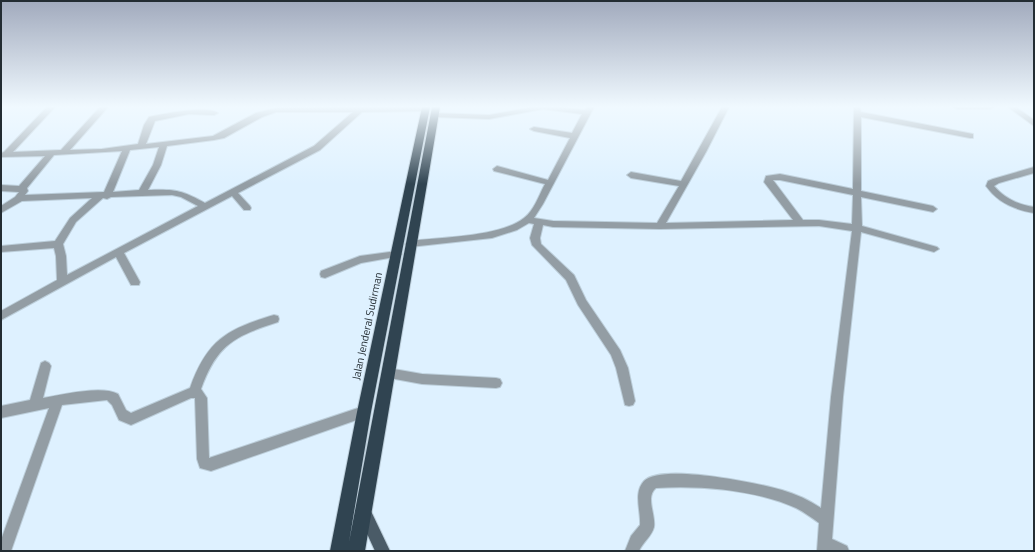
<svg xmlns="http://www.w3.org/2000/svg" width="1035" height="552" font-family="'Titillium Web',sans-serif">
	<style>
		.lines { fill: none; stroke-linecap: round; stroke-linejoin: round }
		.minor-casing { stroke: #bcceda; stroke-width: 2 }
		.major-casing { stroke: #bcceda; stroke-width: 2 }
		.highway-casing { stroke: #bcceda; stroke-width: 2 }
		.minor { fill: #939da4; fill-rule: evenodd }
		.major { fill: #4a5b67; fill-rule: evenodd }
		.highway { fill: #304451; fill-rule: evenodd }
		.labels { text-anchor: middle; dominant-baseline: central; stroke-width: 3; stroke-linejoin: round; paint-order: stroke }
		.street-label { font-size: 11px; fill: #232c32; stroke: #def1ff }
	</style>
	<rect width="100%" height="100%" fill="#def1ff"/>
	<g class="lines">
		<g class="minor-casing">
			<path id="minor" d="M 47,107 L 55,107 L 13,152 L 61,150 L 100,107 L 108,107 L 70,150 L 102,149 L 138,144 L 144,125 L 149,117 C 163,114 207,105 218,113 L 214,115 L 189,114 L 155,121 L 146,144 L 213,136 L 256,113 L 276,108 L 426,107 L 430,109 L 426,111 L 362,112 L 320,150 L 238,193 L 250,206 L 251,208 L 250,210 L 244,210 L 232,196 L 124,253 L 140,282 L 139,285 L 131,285 L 116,257 L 1,320 L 1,311 L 57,280 L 56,256 L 54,248 L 1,252 L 1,246 L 55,241 L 70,218 L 92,198 L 22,201 L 1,213 L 1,206 L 15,197 L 19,192 L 1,191 L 1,185 L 19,186 L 45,156 L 1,157 L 1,153 L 4,152 ZM 276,112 L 353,112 L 314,146 L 205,203 C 182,190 174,189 148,190 L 161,165 L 167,146 L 214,140 L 224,138 L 262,117 ZM 159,147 L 153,165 L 139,190 L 113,192 L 130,150 ZM 122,151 L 104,192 L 25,195 L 28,191 L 27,188 L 54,155 ZM 172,195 L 181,197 L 198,206 L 67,275 L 66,256 L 63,244 L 76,222 L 103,198 L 107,199 L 111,197 Z
				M 534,107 L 556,107 L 585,110 L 587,107 L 594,107 L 543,204 L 534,218 L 553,221 L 657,223 L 679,186 L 631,178 L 627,175 L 631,172 L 681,181 L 722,107 L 729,107 L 706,152 L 666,223 L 793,220 L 764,182 L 766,176 L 780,174 L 853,189 L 854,107 L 860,107 L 861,112 L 973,134 L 973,138 L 970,138 L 861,117 L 861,191 L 933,206 L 937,209 L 933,212 L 861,197 L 862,226 L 937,247 L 939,249 L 934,252 L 861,232 L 843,397 L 832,539 L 847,546 L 849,551 L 817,551 L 819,523 C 812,518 804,512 796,508 C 756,490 700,485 656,488 C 645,497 656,515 654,527 C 652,536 643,542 639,551 L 625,551 L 631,536 L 640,525 C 641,511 633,493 644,481 C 661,463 759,483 782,490 C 796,494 809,500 821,508 L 831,397 L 852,231 L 819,226 L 660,229 L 553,227 L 543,225 L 540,238 L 541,244 L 574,275 L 586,300 L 620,350 L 628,368 L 635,401 L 633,405 L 629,406 L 625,405 L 616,368 L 611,355 L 578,305 L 566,280 L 532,245 L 530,238 L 534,224 L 529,223 L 517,230 L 492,238 L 410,247 L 405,244 L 410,241 C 441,237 500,237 524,218 C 534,211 539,195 545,184 L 494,171 L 493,169 L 497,166 L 548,180 L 570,138 L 534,131 L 530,129 L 534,127 L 572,133 L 582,114 L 543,109 L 489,119 L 435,117 L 431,115 L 435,113 L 489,115 ZM 773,180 L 780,180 L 853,195 L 852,224 L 819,220 L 803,220 Z
				M 953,107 L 994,107 L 990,109 L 957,109 Z
				M 1008,107 L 1016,107 L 1034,120 L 1034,126 Z
				M 1034,167 L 1034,173 L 999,183 L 994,186 C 1004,198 1019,205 1034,207 L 1034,213 C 1015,210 997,202 986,186 L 988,181 L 993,179 Z
				M 397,251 L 402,254 L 400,256 L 361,263 L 325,278 L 321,277 L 320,274 L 321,271 L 360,256 Z
				M 274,315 L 278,316 L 279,319 L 278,322 C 235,336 217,344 201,389 L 207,398 L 209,458 L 364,406 L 368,408 L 370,412 L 368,416 L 211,471 L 200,468 L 197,459 L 195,398 L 191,398 L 131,425 L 119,420 L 112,405 L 107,400 L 62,405 L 11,551 L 1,551 L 1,540 L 49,408 L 1,418 L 1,406 L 30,400 L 41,363 L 45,361 L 49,363 L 51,366 L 43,398 C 62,395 101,385 118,394 L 126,410 L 131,413 L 190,388 C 207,340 227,329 274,315 Z
				M 388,368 L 422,374 L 496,378 L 500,379 L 502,383 L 500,387 L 496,388 L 422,384 L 384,377 L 382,373 L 384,369 Z"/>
		</g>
		<g class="major-casing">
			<path id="major" d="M 364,505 L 369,507 L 390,551 L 375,551 L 357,512 L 359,507 Z"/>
		</g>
		<g class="highway-casing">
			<path id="highway" d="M 422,107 L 430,107 L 371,412 L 349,542 L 432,107 L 440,107 L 365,551 L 330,551 L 357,412 Z"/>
		</g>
		<use href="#minor" class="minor"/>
		<use href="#major" class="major"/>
		<use href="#highway" class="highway"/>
	</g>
	<linearGradient id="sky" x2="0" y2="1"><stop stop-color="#a1aabd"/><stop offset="0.58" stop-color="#f0f9ff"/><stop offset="1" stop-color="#f0f9ff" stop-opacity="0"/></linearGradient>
	<rect width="1035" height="184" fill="url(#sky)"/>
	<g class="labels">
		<g class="street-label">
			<text transform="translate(367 326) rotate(-78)">Jalan Jenderal Sudirman</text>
		</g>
	</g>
	<rect width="1035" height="552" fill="none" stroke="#232c32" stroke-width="4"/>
</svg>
